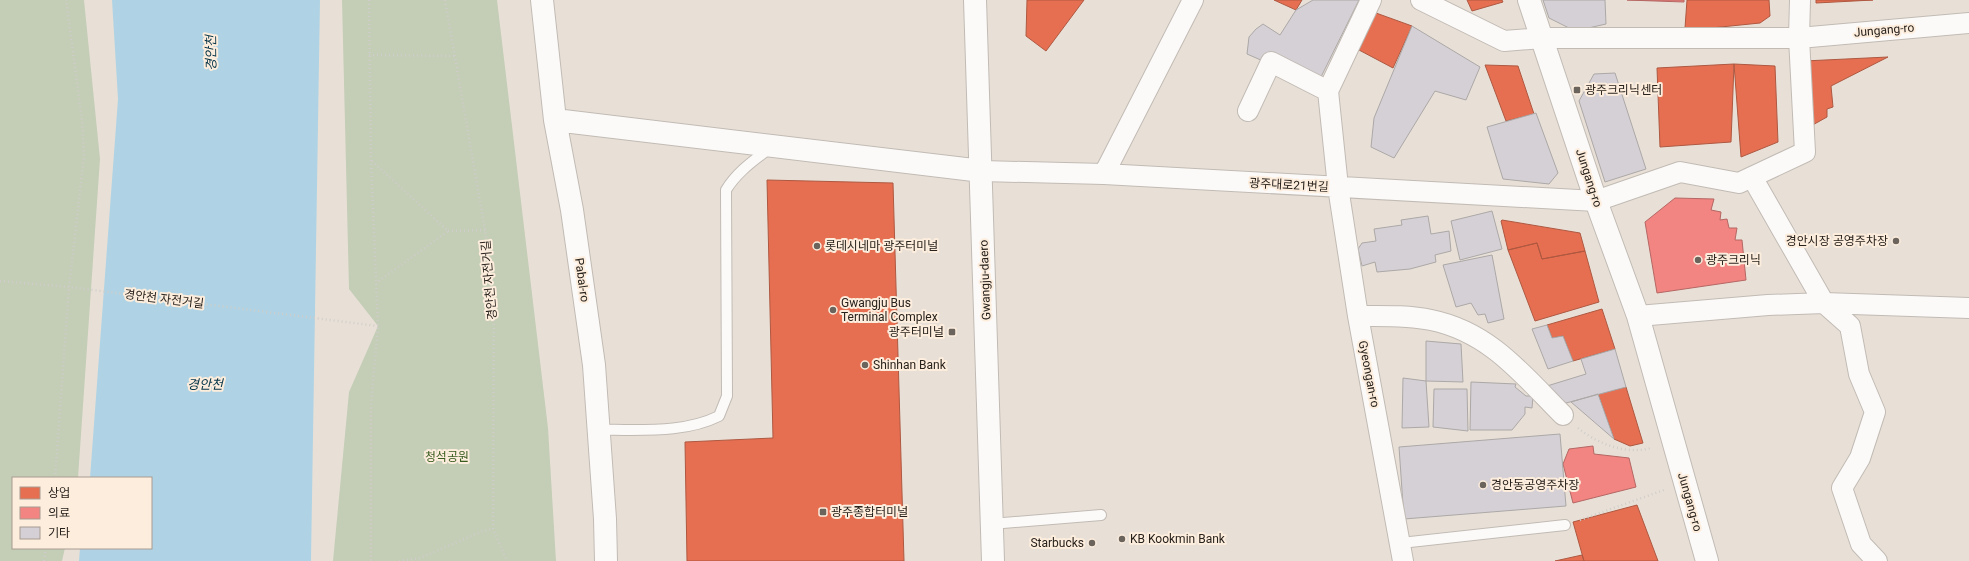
<svg xmlns="http://www.w3.org/2000/svg" width="1969" height="561" font-family="Roboto,'Noto Sans KR',sans-serif">
	<style>
		.green { fill: #c4cdb6 }
		.water { fill: #afd3e4 }
		.shops { fill: #e76f51; stroke: #ae5841 }
		.health { fill: #f28482; stroke: #b56763 }
		.building { fill: #d4d0d5; stroke: #aca8a7 }
		.lines { fill: none; stroke-linecap: round; stroke-linejoin: round }
		.lane-casing { stroke: #c1bbb4; stroke-width: 12 }
		.street-casing { stroke: #c1bbb4; stroke-width: 22 }
		.secondary-casing { stroke: #c1bbb4; stroke-width: 24 }
		.path { stroke: #cfcdca; stroke-width: 2.5; stroke-dasharray: 1 3; stroke-linecap: butt }
		.lane { stroke: #fcfaf9; stroke-width: 10 }
		.street { stroke: #fcfaf9; stroke-width: 20 }
		.secondary { stroke: #fcfaf9; stroke-width: 22 }
		.poi-dot { fill: #6b645d; stroke: #fdeddd; stroke-width: 1.5 }
		.labels { text-anchor: middle; dominant-baseline: central; stroke-width: 4; stroke-linejoin: round; paint-order: stroke }
		.street-label { font-size: 12px; fill: #28221c; stroke: #fdeddd }
		.poi-label { font-size: 12px; fill: #28221c; stroke: #fdeddd; text-anchor: start }
		.park-label { font-size: 12px; fill: #385c1f; stroke: #fdeddd }
		.water-label { font-size: 13px; font-style: italic; fill: #013246; stroke: #fdeddd }
	</style>
	<rect width="100%" height="100%" fill="#e8e0d7"/>
	<path class="green" d="M 0,0 L 84,0 L 100,159 L 78,478 L 13,478 L 13,548 L 65,548 L 62,561 L 0,561 Z
		M 342,0 L 497,0 L 548,428 L 556,561 L 333,561 L 349,392 L 378,326 L 349,289 Z"/>
	<path class="water" d="M 112,0 L 320,0 L 311,561 L 79,561 L 80,548 L 151,548 L 151,478 L 90,478 L 118,99 Z"/>
	<path class="shops" d="M 1027,0 L 1084,0 L 1046,51 L 1026,36 Z
		M 1274,0 L 1302,0 L 1296,10 Z
		M 1467,0 L 1502,0 L 1503,2 L 1472,11 Z
		M 1687,0 L 1769,0 L 1770,16 L 1760,23 L 1711,28 L 1685,28 Z
		M 1816,0 L 1873,0 L 1816,3 Z
		M 1376,13 L 1412,26 L 1393,68 L 1359,50 Z
		M 1888,57 L 1831,86 L 1833,107 L 1827,109 L 1827,117 L 1809,127 L 1804,61 Z
		M 1734,64 L 1731,142 L 1660,147 L 1657,68 Z
		M 1734,64 L 1775,66 L 1778,142 L 1741,157 Z
		M 1485,65 L 1518,66 L 1534,114 L 1506,121 Z
		M 767,180 L 893,183 L 904,561 L 687,561 L 685,442 L 773,438 Z
		M 1502,220 L 1580,233 L 1585,251 L 1542,259 L 1537,243 L 1508,250 L 1501,221 Z
		M 1537,243 L 1542,259 L 1585,251 L 1599,302 L 1535,321 L 1508,250 Z
		M 1602,309 L 1615,349 L 1573,361 L 1563,336 L 1552,338 L 1547,325 Z
		M 1626,387 L 1643,443 L 1630,446 L 1614,439 L 1598,394 Z
		M 1637,505 L 1658,561 L 1584,561 L 1573,522 Z
		M 1582,555 L 1584,561 L 1555,561 Z"/>
	<path class="health" d="M 1627,0 L 1684,0 L 1684,2 Z
		M 1675,198 L 1714,199 L 1711,210 L 1721,212 L 1720,220 L 1727,219 L 1729,228 L 1737,228 L 1735,240 L 1742,240 L 1746,280 L 1657,293 L 1645,222 Z
		M 1593,446 L 1594,454 L 1629,458 L 1636,487 L 1573,503 L 1563,464 L 1569,449 Z"/>
	<path class="building" d="M 1313,0 L 1359,0 L 1320,79 L 1309,81 L 1247,54 L 1249,37 L 1256,29 L 1263,24 L 1280,35 L 1296,10 Z
		M 1543,0 L 1605,0 L 1606,24 L 1575,31 L 1549,18 Z
		M 1412,26 L 1480,67 L 1466,100 L 1435,91 L 1394,158 L 1371,147 L 1374,118 Z
		M 1615,73 L 1646,169 L 1605,182 L 1579,101 L 1594,74 Z
		M 1536,113 L 1558,173 L 1549,184 L 1503,179 L 1487,127 Z
		M 1492,211 L 1502,249 L 1460,260 L 1451,221 Z
		M 1428,216 L 1431,234 L 1449,231 L 1451,251 L 1435,255 L 1436,262 L 1410,269 L 1377,272 L 1375,262 L 1362,266 L 1358,249 L 1362,243 L 1376,241 L 1374,229 L 1402,225 L 1401,220 Z
		M 1492,255 L 1504,319 L 1488,323 L 1485,314 L 1478,315 L 1471,303 L 1456,307 L 1443,265 Z
		M 1547,325 L 1552,338 L 1563,336 L 1573,361 L 1548,369 L 1532,329 Z
		M 1426,341 L 1461,344 L 1463,382 L 1426,381 Z
		M 1615,349 L 1626,387 L 1566,403 L 1547,386 L 1586,374 L 1581,359 Z
		M 1403,378 L 1426,381 L 1429,427 L 1402,428 Z
		M 1471,382 L 1516,384 L 1515,387 L 1526,396 L 1533,396 L 1532,408 L 1525,407 L 1525,414 L 1512,430 L 1470,430 Z
		M 1434,389 L 1467,389 L 1468,431 L 1433,427 Z
		M 1598,394 L 1614,439 L 1571,402 Z
		M 1560,434 L 1566,506 L 1404,519 L 1399,447 Z"/>
	<g class="lines">
		<g class="lane-casing">
			<path id="lane" d="M 599,430 C 639,429 683,434 719,416 L 727,396 L 726,190 C 737,172 753,161 770,148
				M 991,524 L 1101,515
				M 1401,543 L 1565,525"/>
		</g>
		<g class="street-casing">
			<path id="street" d="M 1371,0 L 1328,91 L 1338,187 L 1358,316 L 1403,561
				M 1421,0 L 1504,41 L 1543,38 L 1799,38 L 1969,23
				M 1248,111 L 1271,62 L 1328,91
				M 982,171 L 1104,174 L 1596,201 L 1680,172 L 1739,183 L 1805,152 L 1799,38 L 1800,0
				M 1104,174 L 1193,0
				M 1752,177 L 1824,303 L 1850,326 L 1859,374 L 1875,412 L 1860,458 L 1842,488 L 1861,544 L 1877,561
				M 1358,316 C 1382,316 1408,315 1431,320 C 1490,332 1523,375 1563,415
				M 1638,316 L 1768,305 L 1824,303 L 1969,308"/>
		</g>
		<g class="secondary-casing">
			<path id="secondary" d="M 542,0 L 555,120 L 572,210 L 594,365 L 605,519 L 606,561
				M 975,0 L 993,561
				M 1529,0 L 1596,201 L 1638,316 L 1707,561
				M 555,120 L 982,171"/>
		</g>
		<path class="path" d="M 369,0 L 371,161 L 378,326 L 371,404 L 371,561
			M 445,0 L 485,230 L 494,303 L 493,529 L 507,561
			M 369,55 L 455,56
			M 372,161 L 448,231 L 376,283
			M 448,231 L 485,230
			M 0,281 L 69,287 L 378,326
			M 1578,428 C 1598,444 1626,455 1651,448
			M 55,478 L 69,287 L 84,156 L 82,120 L 66,0
			M 1580,520 L 1664,490
			M 44,561 L 46,548
			M 399,561 L 420,558 L 483,531 L 493,529"/>
		<use href="#lane" class="lane"/>
		<use href="#street" class="street"/>
		<use href="#secondary" class="secondary"/>
	</g>
	<g class="poi-dot">
		<rect x="1573" y="86" width="8" height="8" rx="2"/>
		<circle cx="1896" cy="241" r="4"/>
		<circle cx="817" cy="246" r="4"/>
		<circle cx="1698" cy="260" r="4"/>
		<circle cx="833" cy="310" r="4"/>
		<rect x="948" y="328" width="8" height="8" rx="2"/>
		<circle cx="865" cy="365" r="4"/>
		<circle cx="1483" cy="485" r="4"/>
		<rect x="819" y="508" width="8" height="8" rx="2"/>
		<circle cx="1122" cy="539" r="4"/>
		<circle cx="1092" cy="543" r="4"/>
	</g>
	<g class="labels">
		<g class="street-label">
			<text transform="translate(1884 30) rotate(-5)">Jungang-ro</text>
			<text transform="translate(1589 178) rotate(72)">Jungang-ro</text>
			<text transform="translate(1289 185) rotate(3)">광주대로21번길</text>
			<text transform="translate(489 280) rotate(-95)">경안천 자전거길</text>
			<text transform="translate(582 280) rotate(82)">Pabal-ro</text>
			<text transform="translate(985 280) rotate(-92)">Gwangju-daero</text>
			<text transform="translate(164 299) rotate(7)">경안천 자전거길</text>
			<text transform="translate(1369 374) rotate(79)">Gyeongan-ro</text>
			<text transform="translate(1690 502) rotate(74)">Jungang-ro</text>
		</g>
		<g class="poi-label">
			<text x="1585" y="90">광주크리닉센터</text>
			<text x="1888" y="241" text-anchor="end">경안시장 공영주차장</text>
			<text x="825" y="246">롯데시네마 광주터미널</text>
			<text x="1706" y="260">광주크리닉</text>
			<text x="841" y="303">Gwangju Bus<tspan x="841" dy="14">Terminal Complex</tspan></text>
			<text x="944" y="332" text-anchor="end">광주터미널</text>
			<text x="873" y="365">Shinhan Bank</text>
			<text x="1491" y="485">경안동공영주차장</text>
			<text x="831" y="512">광주종합터미널</text>
			<text x="1130" y="539">KB Kookmin Bank</text>
			<text x="1084" y="543" text-anchor="end">Starbucks</text>
		</g>
		<g class="park-label">
			<text x="447" y="457">청석공원</text>
		</g>
		<g class="water-label">
			<text transform="translate(211 53) rotate(-91)">경안천</text>
			<text x="205" y="384">경안천</text>
		</g>
	</g>
	<rect x="12" y="477" width="140" height="72" fill="#fdeddd" stroke="#a89c90"/>
	<rect x="20" y="487" width="20" height="12" fill="#e76f51" stroke="#a89c90"/>
	<text x="48" y="497" font-size="12" fill="#28221c">상업</text>
	<rect x="20" y="507" width="20" height="12" fill="#f28482" stroke="#a89c90"/>
	<text x="48" y="517" font-size="12" fill="#28221c">의료</text>
	<rect x="20" y="527" width="20" height="12" fill="#d4d0d5" stroke="#a89c90"/>
	<text x="48" y="537" font-size="12" fill="#28221c">기타</text>
</svg>
